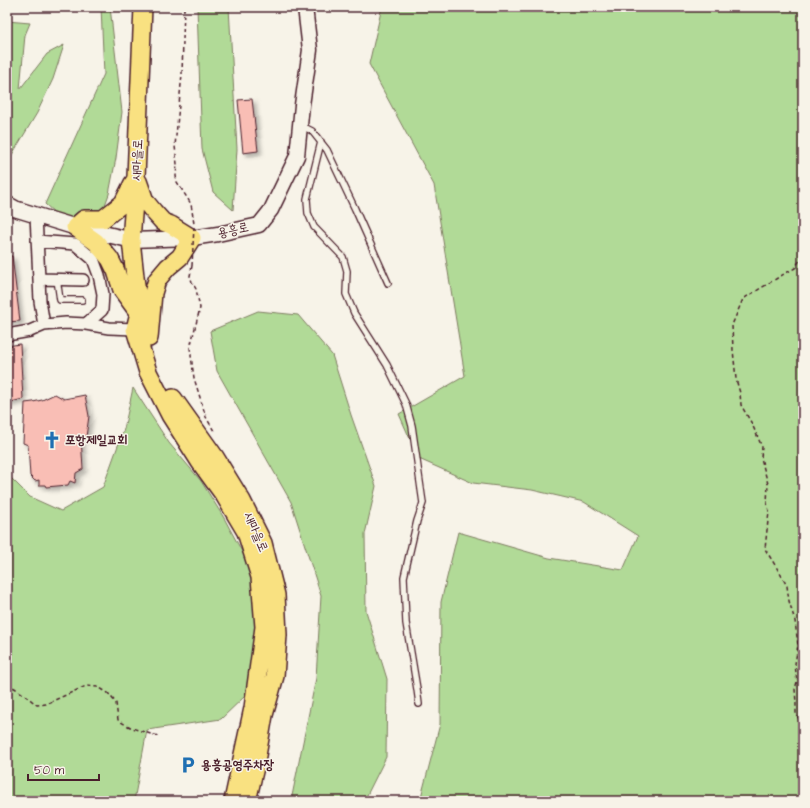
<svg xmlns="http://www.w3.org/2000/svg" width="810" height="808" font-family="'Architects Daughter','Poor Story',sans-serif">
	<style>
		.green { fill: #b1da97; stroke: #7e7c61 }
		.building { fill: #f9beb5; stroke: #4a1f2b; filter: url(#shadow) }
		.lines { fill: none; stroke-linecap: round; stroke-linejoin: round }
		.service-casing { stroke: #4a1f2b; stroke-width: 8 }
		.minor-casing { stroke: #4a1f2b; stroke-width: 14 }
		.tertiary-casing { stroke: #4a1f2b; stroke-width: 17 }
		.secondary-casing { stroke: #4a1f2b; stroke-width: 18 }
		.primary-casing { stroke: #4a1f2b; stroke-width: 20 }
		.path { stroke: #4a1f2b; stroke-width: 1.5; stroke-dasharray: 4 3; stroke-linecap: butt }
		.service { stroke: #f7f3e8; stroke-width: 5.5 }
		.minor { stroke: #f7f3e8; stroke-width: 11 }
		.tertiary { stroke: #f7f3e8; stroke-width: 14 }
		.secondary { stroke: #f7f3e8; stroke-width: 15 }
		.primary { stroke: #f9e181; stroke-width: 17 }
		.path-bridge { stroke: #4a1f2b; stroke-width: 1.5; stroke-dasharray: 4 3; stroke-linecap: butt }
		.labels { text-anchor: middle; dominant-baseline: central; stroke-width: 3; stroke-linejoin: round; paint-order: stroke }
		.street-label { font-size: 13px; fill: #4a1f2b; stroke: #f7f3e8 }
		.poi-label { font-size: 13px; font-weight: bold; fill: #4a1f2b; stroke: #f7f3e8; text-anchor: start }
	</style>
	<defs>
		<filter id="shadow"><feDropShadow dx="3.5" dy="3.5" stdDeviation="2" flood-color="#0004"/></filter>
	</defs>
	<rect width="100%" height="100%" fill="#f7f3e8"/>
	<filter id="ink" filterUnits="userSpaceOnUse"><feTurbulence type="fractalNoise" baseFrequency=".025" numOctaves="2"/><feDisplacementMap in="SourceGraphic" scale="8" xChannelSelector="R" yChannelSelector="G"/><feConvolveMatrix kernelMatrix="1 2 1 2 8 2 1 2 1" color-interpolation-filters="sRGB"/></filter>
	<g filter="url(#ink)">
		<path class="green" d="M 101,7 L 110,7 L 122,112 L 116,158 L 109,194 L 96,230 L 68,225 L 45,204 L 104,74 Z
			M 197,7 L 229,7 L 237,149 L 233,210 L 213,192 L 202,149 Z
			M 382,7 L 541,7 L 546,12 L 559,7 L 803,7 L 803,801 L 420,801 L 440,724 L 441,602 L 458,532 L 549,558 L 623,570 L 638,536 L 584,502 L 532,490 L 473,483 L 419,459 L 399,414 L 465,376 L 434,185 L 369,64 Z
			M 7,21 L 30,23 L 25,35 L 20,89 L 47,54 L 64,45 L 53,79 L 37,113 L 10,158 L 7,158 Z
			M 258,311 L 298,315 L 332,355 L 351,415 L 376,486 L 365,534 L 366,611 L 387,679 L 386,757 L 364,801 L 291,801 L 316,678 L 321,596 L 291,502 L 217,371 L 210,331 Z
			M 133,388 L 169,443 L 201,481 L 224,518 L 247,561 L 259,613 L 245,696 L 221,719 L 147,730 L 134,801 L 7,801 L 7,474 L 30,497 L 61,511 L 103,487 L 124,429 Z"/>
		<path class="building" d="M 252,99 L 258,151 L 243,153 L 238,100 Z
			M 7,256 L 12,256 L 20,321 L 7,322 Z
			M 20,344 L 23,399 L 7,403 L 7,346 Z
			M 55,394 L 64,399 L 85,395 L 89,416 L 86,437 L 81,437 L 83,469 L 76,473 L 75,483 L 70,481 L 68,485 L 46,487 L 45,485 L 39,485 L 39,480 L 35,481 L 30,476 L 28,445 L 23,443 L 25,403 L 33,402 L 42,400 Z"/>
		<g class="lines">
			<g class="service-casing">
				<path id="service" d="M 300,125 L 312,131 L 327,150 L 355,209 L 388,283
					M 321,142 L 307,199 L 308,213 L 314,227 L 343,257 L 347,271 L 346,294 L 354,313 L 387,365 L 406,404 L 412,426 L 423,503 L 417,521 L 404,577 L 406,623 L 417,689 L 419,704
					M 57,279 L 60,300 L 82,300"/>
			</g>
			<g class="minor-casing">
				<path id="minor" d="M 36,215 L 40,301 L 44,325 L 66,323 L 86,324 L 102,310 L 103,294 L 99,275 L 93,259 L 75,244 L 37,241
					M 39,279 L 83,280
					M 86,324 L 109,328 L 135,329
					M 7,335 L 30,331 L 44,325"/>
			</g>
			<g class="tertiary-casing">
				<path id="tertiary" d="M 131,240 L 192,238 L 218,234 L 259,225 L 271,210 L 297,156 L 302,105 L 310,50 L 305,7"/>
			</g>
			<g class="secondary-casing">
				<path id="secondary" d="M 7,204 L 16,209 L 75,227 L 131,240"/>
			</g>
			<g class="primary-casing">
				<path id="primary" d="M 143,7 L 136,177 L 131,240 L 139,313 L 135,329 L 148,372 L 170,415 L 200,462 L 224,495 L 246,532 L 260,577 L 264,627 L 253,708 L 233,801
					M 138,181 L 145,201 L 154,212 L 163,222 L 171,225 L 192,238 L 180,257 L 168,267 L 157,280 L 153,293 L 149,338
					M 133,183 L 123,203 L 103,219 L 84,219 L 75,227 L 96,242 L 110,259 L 116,271 L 122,290 L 138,312
					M 173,398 L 215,457 L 242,501 L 263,543 L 276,595 L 278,635 L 275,676 L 264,715 L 255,767 L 247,801"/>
			</g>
			<path class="path" d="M 184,7 L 182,74 L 175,146 L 177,164 L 176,176 L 177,182 L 191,204 L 194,224
				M 803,255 L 795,268 L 784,274 L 743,299 L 732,325 L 733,350 L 736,379 L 740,393 L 741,405 L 752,424 L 762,447 L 761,458 L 768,484 L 767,503 L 769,511 L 765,549 L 780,573 L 787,586 L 789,601 L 795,621 L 798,645 L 795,664 L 797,682 L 795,689 L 796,703 L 796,714 L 801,722 L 802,768 L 803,768
				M 192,266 L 190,276 L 192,282 L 196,289 L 200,308 L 190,348 L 194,378 L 206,417 L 214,431
				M 7,684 C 18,689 27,697 37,705 L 46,704 L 86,686 L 98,687 L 108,693 L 116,703 L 118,720 C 131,729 144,732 158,736"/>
			<use href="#service" class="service"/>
			<use href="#minor" class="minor"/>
			<use href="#tertiary" class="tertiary"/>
			<use href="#secondary" class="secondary"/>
			<use href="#primary" class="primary"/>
			<path class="path-bridge" d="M 192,266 L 194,226"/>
		</g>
	</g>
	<defs>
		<g id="church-bare" transform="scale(1.38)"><path d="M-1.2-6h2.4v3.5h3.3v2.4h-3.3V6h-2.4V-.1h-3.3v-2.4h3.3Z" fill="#1f6fb2" stroke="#f7f3e8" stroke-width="2.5" paint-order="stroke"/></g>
		<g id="parking-bare" transform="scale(1.38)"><path d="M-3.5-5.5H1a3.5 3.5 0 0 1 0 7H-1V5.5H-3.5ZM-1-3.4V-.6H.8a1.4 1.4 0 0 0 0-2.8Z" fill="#1f6fb2" stroke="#f7f3e8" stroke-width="2.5" paint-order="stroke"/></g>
	</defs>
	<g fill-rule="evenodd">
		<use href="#church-bare" x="52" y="440"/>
		<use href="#parking-bare" x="188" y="765"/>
	</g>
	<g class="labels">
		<g class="street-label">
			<text transform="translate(137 160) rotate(-87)">새마을로</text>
			<text transform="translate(233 230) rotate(-12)">용흥로</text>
			<text transform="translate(256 532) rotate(67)">새마을로</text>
		</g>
		<g class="poi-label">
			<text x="65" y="440">포항제일교회</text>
			<text x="201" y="765">용흥공영주차장</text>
		</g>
	</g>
	<rect width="810" height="808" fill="none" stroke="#f7f3e8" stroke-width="24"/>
	<rect x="12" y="12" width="786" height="784" fill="none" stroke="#4a1f2b" stroke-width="1.5" filter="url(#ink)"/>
	<path d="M28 774v6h71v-6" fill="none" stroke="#4a1f2b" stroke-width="2"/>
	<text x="34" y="774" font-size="12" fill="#4a1f2b" stroke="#f7f3e8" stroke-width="3" paint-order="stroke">50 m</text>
</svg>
